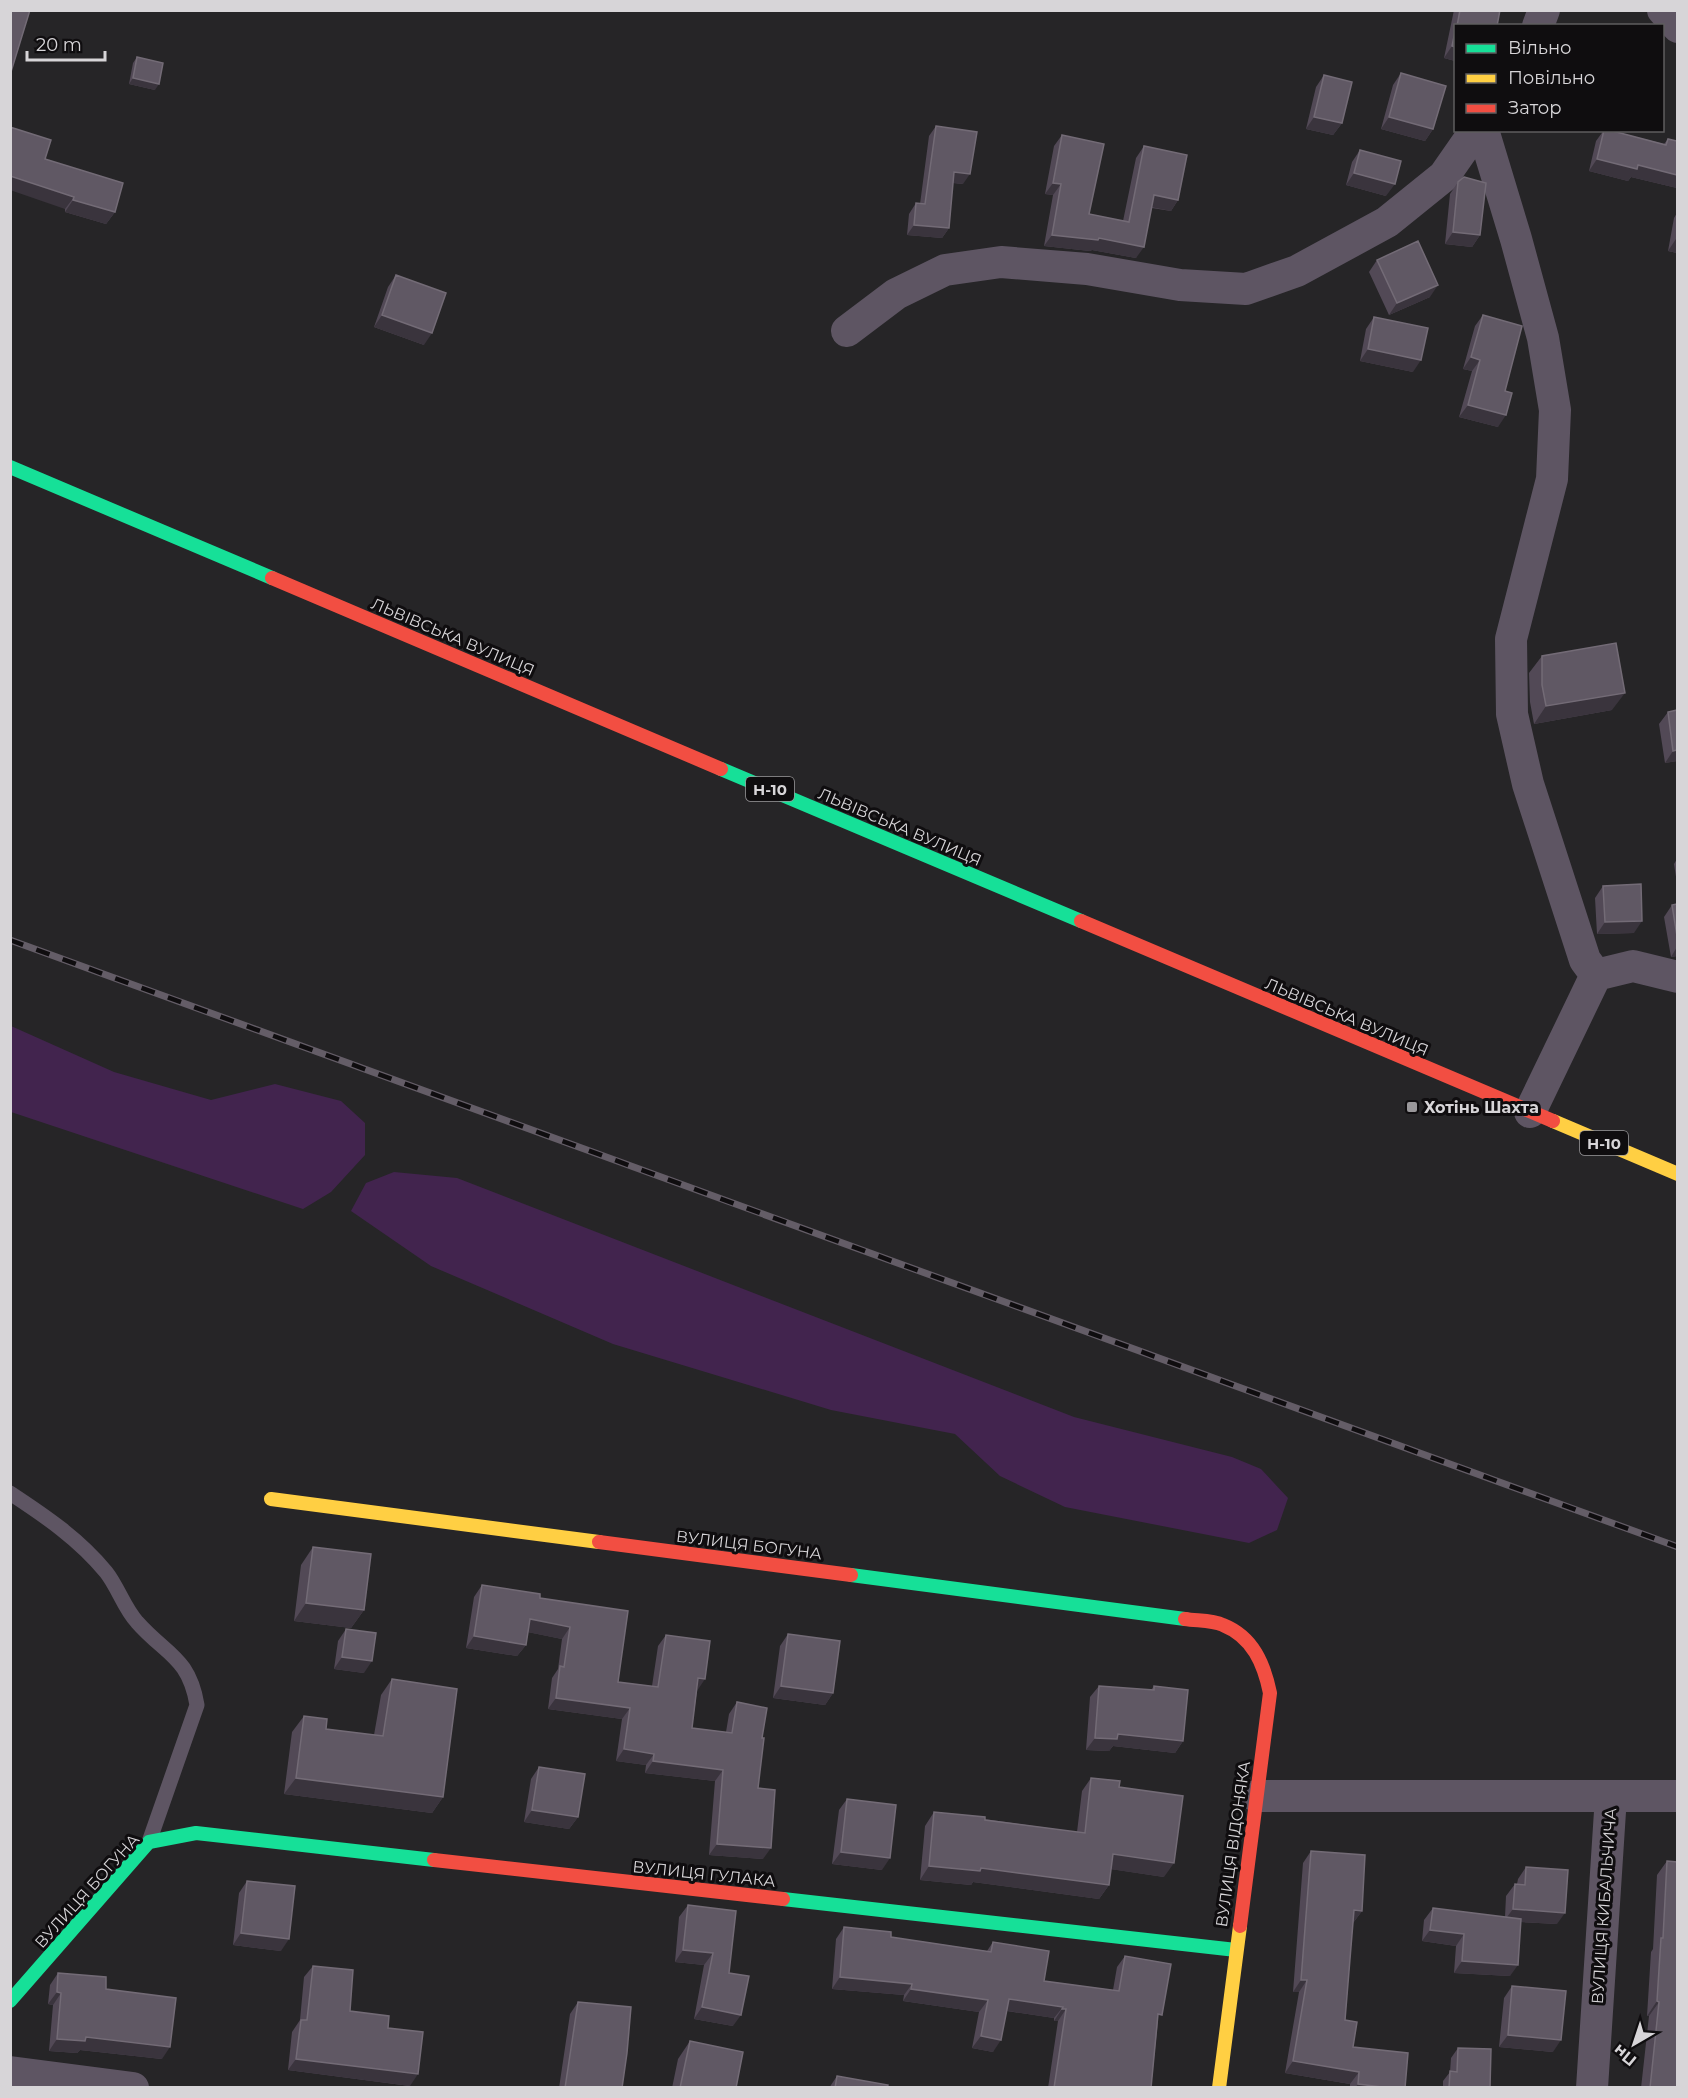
<svg xmlns="http://www.w3.org/2000/svg" width="1688" height="2098" font-family="Montserrat,sans-serif">
	<style>
		.green { fill: #42244e }
		.lines { fill: none; stroke-linecap: round; stroke-linejoin: round }
		.lane { stroke: #5e5563; stroke-width: 15 }
		.street { stroke: #5e5563; stroke-width: 32 }
		.fast { stroke: #16e098; stroke-width: 14 }
		.slow { stroke: #ffcf43; stroke-width: 14 }
		.jam { stroke: #f24e42; stroke-width: 14 }
		.rail-casing { stroke: #645d67; stroke-width: 7 }
		.rail { stroke: #0f0d0f; stroke-width: 4.5; stroke-dasharray: 14; stroke-linecap: butt }
		.wall { fill: #524956 }
		.shaded-wall { fill: #3a343d }
		.building { fill: #605864; stroke: #736b76; stroke-width: 1.5 }
		.poi-dot { fill: #99979a; stroke: #0f0d0f; stroke-width: 2 }
		.labels { text-anchor: middle; dominant-baseline: central; stroke-width: 6; stroke-linejoin: round; paint-order: stroke }
		.shield { fill: #0f0d0f; stroke: #9b999c; stroke-width: 1.5 }
		.shield-label { font-size: 15px; font-weight: bold; fill: #d7d5d8 }
		.street-label { font-size: 16px; fill: #d7d5d8; stroke: #0f0d0f }
		.poi-label { font-size: 16px; font-weight: bold; fill: #d7d5d8; stroke: #0f0d0f; text-anchor: start }
	</style>
	<rect width="100%" height="100%" fill="#262527"/>
	<path class="green" d="M 11,1026 L 114,1072 L 211,1100 L 275,1084 L 341,1101 L 365,1123 L 365,1155 L 331,1192 L 303,1209 L 11,1112 Z
		M 394,1172 L 457,1178 L 1074,1417 L 1232,1457 L 1261,1469 L 1288,1498 L 1277,1530 L 1249,1543 L 1065,1507 L 1000,1476 L 955,1434 L 831,1410 L 613,1344 L 431,1266 L 351,1211 L 366,1183 Z"/>
	<g class="lines">
		<path class="lane" d="M 10,1493 C 45,1516 79,1539 106,1572 C 118,1587 124,1608 137,1622 C 166,1655 189,1657 197,1705 L 149,1842"/>
		<path class="street" d="M 1663,10 L 1678,27
			M 1538,26 L 1544,10
			M 1483,130 L 1516,239 L 1543,338 L 1555,410 L 1552,479 L 1511,639 L 1512,714 L 1528,784 L 1585,960 L 1596,975
			M 847,331 L 896,294 L 945,270 L 1001,262 L 1087,269 L 1180,285 L 1246,289 L 1297,271 L 1387,222 L 1444,176 L 1476,130
			M 1530,1112 L 1596,975 L 1633,966 L 1678,977
			M 1256,1796 L 1678,1796
			M 10,2072 L 133,2088
			M 1592,2088 L 1611,1796"/>
		<path class="fast" d="M 10,467 L 272,578
			M 721,769 L 1081,921
			M 851,1575 L 1185,1619
			M 783,1899 L 1236,1950
			M 10,2001 L 149,1842 L 196,1833 L 434,1860"/>
		<path class="slow" d="M 1553,1121 L 1678,1174
			M 271,1499 L 599,1542
			M 1219,2088 L 1240,1926"/>
		<path class="jam" d="M 272,578 L 721,769
			M 1081,921 L 1553,1121
			M 599,1542 L 851,1575
			M 1185,1619 C 1197,1621 1212,1620 1223,1625 C 1253,1637 1264,1664 1270,1693 L 1240,1926
			M 434,1860 L 783,1899"/>
		<g class="rail-casing">
			<path id="rail" d="M 10,940 L 1678,1547"/>
		</g>
		<use href="#rail" class="rail"/>
	</g>
	<path class="wall" d="M 1454,10 L 1500,10 L 1497,26 L 1455,26 L 1455,61 L 1444,58 Z
		M 137,57 L 155,90 L 129,84 L 133,63 Z
		M 1401,73 L 1433,129 L 1425,141 L 1381,129 L 1393,85 Z
		M 1324,75 L 1342,123 L 1333,135 L 1306,129 L 1316,87 Z
		M 936,126 L 963,184 L 953,183 L 949,228 L 942,238 L 907,235 L 909,214 L 916,203 L 920,204 L 929,136 Z
		M 1604,130 L 1609,130 L 1664,144 L 1668,139 L 1677,141 L 1677,188 L 1631,177 L 1628,181 L 1589,171 L 1596,141 Z
		M 1062,135 L 1089,214 L 1123,221 L 1136,158 L 1144,146 L 1178,200 L 1171,211 L 1152,208 L 1136,258 L 1092,250 L 1090,251 L 1044,246 L 1053,195 L 1045,194 L 1054,146 Z
		M 1360,150 L 1386,196 L 1346,185 L 1352,162 Z
		M 45,159 L 115,212 L 106,224 L 65,212 L 65,209 Z
		M 1458,182 L 1480,235 L 1472,247 L 1445,244 L 1450,194 Z
		M 1677,213 L 1677,253 L 1668,251 L 1674,218 Z
		M 1377,260 L 1430,297 L 1389,315 L 1369,272 Z
		M 396,275 L 424,345 L 374,327 L 388,287 Z
		M 1483,315 L 1505,391 L 1498,427 L 1459,417 L 1472,371 L 1463,369 L 1475,326 Z
		M 1374,317 L 1413,372 L 1360,361 L 1366,329 Z
		M 1542,656 L 1612,710 L 1534,724 L 1530,702 L 1529,673 Z
		M 1668,712 L 1677,761 L 1665,763 L 1659,724 Z
		M 1677,859 L 1677,883 L 1674,864 Z
		M 1603,886 L 1634,933 L 1597,934 L 1595,898 Z
		M 1677,904 L 1677,956 L 1671,957 L 1664,917 L 1672,905 Z
		M 313,1547 L 364,1610 L 351,1628 L 294,1621 L 301,1565 Z
		M 482,1585 L 540,1598 L 628,1611 L 618,1682 L 652,1686 L 658,1646 L 666,1635 L 697,1690 L 692,1728 L 726,1732 L 729,1714 L 737,1702 L 762,1738 L 758,1788 L 763,1859 L 709,1855 L 715,1781 L 645,1773 L 646,1765 L 616,1761 L 622,1719 L 548,1709 L 552,1678 L 558,1669 L 562,1639 L 528,1632 L 526,1645 L 517,1656 L 466,1648 L 474,1597 Z
		M 346,1629 L 364,1673 L 334,1669 L 338,1641 Z
		M 788,1634 L 833,1693 L 825,1705 L 773,1698 L 780,1646 Z
		M 392,1679 L 443,1797 L 432,1813 L 284,1794 L 292,1732 L 304,1716 L 326,1729 L 374,1735 L 381,1695 Z
		M 1099,1686 L 1151,1690 L 1154,1686 L 1183,1741 L 1175,1753 L 1113,1746 L 1109,1751 L 1086,1750 L 1090,1697 Z
		M 539,1767 L 578,1817 L 569,1829 L 524,1822 L 531,1779 Z
		M 1091,1778 L 1119,1787 L 1164,1877 L 1111,1869 L 1109,1885 L 1099,1899 L 973,1882 L 971,1885 L 920,1880 L 925,1826 L 934,1812 L 1077,1832 L 1082,1791 Z
		M 847,1799 L 882,1870 L 832,1864 L 839,1810 Z
		M 1311,1851 L 1362,1911 L 1353,1923 L 1345,2020 L 1353,2047 L 1405,2088 L 1350,2088 L 1350,2084 L 1285,2073 L 1299,1992 L 1293,1992 L 1303,1863 Z
		M 1667,1861 L 1677,2088 L 1641,2088 L 1649,2016 L 1647,2016 L 1651,1952 L 1653,1949 L 1657,1875 Z
		M 1526,1867 L 1557,1924 L 1520,1922 L 1510,1976 L 1454,1973 L 1456,1946 L 1422,1941 L 1424,1920 L 1433,1908 L 1505,1917 L 1506,1896 L 1515,1884 L 1517,1884 L 1518,1879 Z
		M 247,1881 L 281,1951 L 233,1945 L 239,1893 Z
		M 688,1905 L 729,1973 L 733,2026 L 694,2019 L 704,1965 L 675,1962 L 679,1917 Z
		M 844,1927 L 891,1937 L 987,1951 L 993,1942 L 1044,1981 L 1113,1990 L 1117,1967 L 1125,1956 L 1158,2021 L 1151,2088 L 1048,2088 L 1058,2021 L 1054,2021 L 1054,2018 L 1007,2011 L 993,2052 L 972,2048 L 979,2012 L 903,2001 L 904,1995 L 832,1989 L 836,1939 Z
		M 313,1966 L 350,2011 L 388,2028 L 410,2086 L 288,2070 L 292,2032 L 300,2020 L 304,1977 Z
		M 58,1973 L 106,1989 L 162,2059 L 80,2050 L 77,2053 L 49,2051 L 53,2005 L 48,2004 L 50,1985 Z
		M 1512,1986 L 1553,2052 L 1499,2047 L 1504,1998 Z
		M 578,2002 L 622,2088 L 559,2088 L 570,2014 Z
		M 690,2041 L 736,2088 L 672,2088 L 678,2059 Z
		M 1458,2048 L 1490,2088 L 1443,2088 L 1443,2081 L 1450,2072 L 1451,2058 Z
		M 837,2076 L 887,2088 L 829,2088 Z"/>
	<path class="shaded-wall" d="M 1452,46 L 1455,47 L 1455,61 L 1444,58 Z
		M 133,78 L 159,84 L 155,90 L 129,84 Z
		M 1314,117 L 1342,123 L 1333,135 L 1306,129 Z
		M 1389,117 L 1433,129 L 1425,141 L 1381,129 Z
		M 1597,159 L 1638,165 L 1677,175 L 1677,188 L 1631,177 L 1628,181 L 1589,171 Z
		M 954,172 L 970,174 L 963,184 L 947,182 Z
		M 1354,173 L 1395,184 L 1386,196 L 1346,185 Z
		M 10,176 L 74,197 L 65,209 L 10,190 Z
		M 1053,183 L 1061,184 L 1053,195 L 1045,194 Z
		M 1154,195 L 1178,200 L 1171,211 L 1146,206 Z
		M 73,200 L 115,212 L 106,224 L 65,212 Z
		M 914,225 L 949,228 L 942,238 L 907,235 Z
		M 1453,232 L 1480,235 L 1472,247 L 1445,244 Z
		M 1052,235 L 1099,238 L 1144,247 L 1136,258 L 1092,250 L 1090,251 L 1044,246 Z
		M 1676,239 L 1677,239 L 1677,253 L 1668,251 Z
		M 1438,285 L 1430,297 L 1389,315 L 1397,303 Z
		M 382,315 L 432,333 L 424,345 L 374,327 Z
		M 1368,349 L 1421,360 L 1413,372 L 1360,361 Z
		M 1471,357 L 1480,360 L 1472,371 L 1463,369 Z
		M 1468,405 L 1506,415 L 1498,427 L 1459,417 Z
		M 1625,693 L 1612,710 L 1534,724 L 1546,706 Z
		M 1677,750 L 1677,761 L 1665,763 L 1673,751 Z
		M 1642,921 L 1634,933 L 1597,934 L 1605,922 Z
		M 1677,947 L 1677,956 L 1671,957 Z
		M 306,1603 L 364,1610 L 351,1628 L 294,1621 Z
		M 530,1619 L 570,1627 L 562,1639 L 522,1631 Z
		M 474,1636 L 526,1645 L 517,1656 L 466,1648 Z
		M 342,1657 L 372,1661 L 364,1673 L 334,1669 Z
		M 698,1678 L 705,1679 L 697,1691 Z
		M 781,1686 L 833,1693 L 825,1705 L 773,1698 Z
		M 556,1698 L 630,1708 L 622,1719 L 548,1709 Z
		M 1118,1734 L 1183,1741 L 1175,1753 L 1113,1746 L 1109,1751 L 1086,1750 L 1095,1738 Z
		M 624,1749 L 654,1754 L 646,1765 L 616,1761 Z
		M 653,1761 L 723,1770 L 715,1781 L 645,1773 Z
		M 296,1778 L 443,1797 L 432,1813 L 284,1794 Z
		M 532,1810 L 578,1817 L 569,1829 L 524,1822 Z
		M 717,1844 L 771,1848 L 763,1859 L 709,1855 Z
		M 841,1852 L 890,1858 L 882,1870 L 832,1864 Z
		M 1113,1854 L 1174,1863 L 1164,1877 L 1103,1868 Z
		M 929,1866 L 981,1868 L 1109,1885 L 1099,1899 L 973,1882 L 971,1885 L 920,1880 Z
		M 1513,1909 L 1565,1913 L 1557,1924 L 1504,1921 Z
		M 1354,1910 L 1362,1911 L 1353,1923 Z
		M 1430,1930 L 1464,1934 L 1456,1946 L 1422,1941 Z
		M 241,1933 L 289,1939 L 281,1951 L 233,1945 Z
		M 683,1950 L 713,1953 L 704,1965 L 675,1962 Z
		M 1462,1961 L 1518,1965 L 1510,1976 L 1454,1973 Z
		M 840,1977 L 912,1984 L 904,1995 L 832,1989 Z
		M 1301,1980 L 1307,1980 L 1299,1992 L 1293,1992 Z
		M 911,1989 L 988,2000 L 979,2012 L 903,2001 Z
		M 57,1992 L 61,1993 L 53,2005 L 48,2004 Z
		M 1009,1999 L 1063,2007 L 1054,2018 L 1001,2010 Z
		M 1657,2001 L 1659,2002 L 1649,2016 L 1647,2016 Z
		M 702,2007 L 741,2015 L 733,2026 L 694,2019 Z
		M 1062,2009 L 1066,2009 L 1058,2021 L 1054,2021 Z
		M 1508,2035 L 1561,2040 L 1553,2052 L 1499,2047 Z
		M 981,2036 L 1001,2040 L 993,2052 L 972,2048 Z
		M 86,2037 L 170,2047 L 162,2059 L 80,2050 L 77,2053 L 49,2051 L 57,2039 Z
		M 296,2059 L 418,2074 L 410,2086 L 288,2070 Z
		M 1293,2061 L 1359,2072 L 1350,2084 L 1285,2073 Z
		M 1358,2084 L 1390,2088 L 1355,2088 Z"/>
	<path class="building" d="M 10,10 L 30,10 L 10,75 Z
		M 1460,10 L 1500,10 L 1497,26 L 1457,26 Z
		M 1455,32 L 1455,47 L 1452,46 Z
		M 137,57 L 163,63 L 159,84 L 133,78 Z
		M 1401,73 L 1446,86 L 1433,129 L 1389,117 Z
		M 1324,75 L 1352,82 L 1342,123 L 1314,117 Z
		M 936,126 L 977,132 L 970,174 L 954,172 L 949,228 L 914,225 L 916,203 L 925,204 Z
		M 10,127 L 51,140 L 45,159 L 123,183 L 115,212 L 73,200 L 74,197 L 10,176 Z
		M 1604,130 L 1609,130 L 1666,145 L 1668,139 L 1677,141 L 1677,175 L 1638,165 L 1637,169 L 1597,159 Z
		M 1062,135 L 1104,144 L 1089,214 L 1129,222 L 1144,146 L 1187,155 L 1178,200 L 1154,195 L 1144,247 L 1099,238 L 1098,240 L 1052,235 L 1061,184 L 1053,183 Z
		M 1360,150 L 1401,161 L 1395,184 L 1354,173 Z
		M 1464,177 L 1486,183 L 1480,235 L 1453,232 L 1458,182 Z
		M 1418,241 L 1438,285 L 1397,303 L 1377,260 Z
		M 396,275 L 446,293 L 432,333 L 382,315 Z
		M 1483,315 L 1522,326 L 1505,391 L 1512,393 L 1506,415 L 1468,405 L 1480,360 L 1471,357 Z
		M 1374,317 L 1428,328 L 1421,360 L 1368,349 Z
		M 1616,643 L 1625,693 L 1546,706 L 1542,685 L 1542,656 Z
		M 1677,710 L 1677,750 L 1673,751 L 1668,712 Z
		M 1641,884 L 1642,921 L 1605,922 L 1603,886 Z
		M 1677,904 L 1677,936 L 1672,905 Z
		M 313,1547 L 371,1554 L 364,1610 L 306,1603 Z
		M 482,1585 L 540,1594 L 540,1598 L 628,1611 L 618,1682 L 658,1687 L 666,1635 L 710,1641 L 705,1679 L 698,1678 L 692,1728 L 732,1733 L 737,1702 L 767,1708 L 762,1738 L 764,1738 L 758,1788 L 775,1790 L 771,1848 L 717,1844 L 723,1770 L 653,1761 L 654,1754 L 624,1749 L 630,1708 L 556,1698 L 560,1666 L 564,1667 L 570,1627 L 530,1619 L 526,1645 L 474,1636 Z
		M 346,1629 L 376,1633 L 372,1661 L 342,1657 Z
		M 788,1634 L 840,1641 L 833,1693 L 781,1686 Z
		M 392,1679 L 457,1689 L 443,1797 L 296,1778 L 304,1716 L 327,1719 L 326,1729 L 383,1736 Z
		M 1099,1686 L 1154,1690 L 1154,1686 L 1188,1690 L 1183,1741 L 1118,1734 L 1117,1739 L 1095,1738 Z
		M 539,1767 L 585,1774 L 578,1817 L 532,1810 Z
		M 1091,1778 L 1120,1781 L 1119,1787 L 1183,1796 L 1174,1863 L 1113,1854 L 1109,1885 L 981,1868 L 980,1871 L 929,1866 L 934,1812 L 985,1817 L 985,1820 L 1085,1833 Z
		M 847,1799 L 896,1805 L 890,1858 L 841,1852 Z
		M 1311,1851 L 1365,1855 L 1362,1911 L 1354,1910 L 1345,2020 L 1357,2022 L 1353,2047 L 1408,2053 L 1405,2088 L 1390,2088 L 1358,2084 L 1359,2072 L 1293,2061 L 1307,1980 L 1301,1980 Z
		M 1667,1861 L 1677,1862 L 1677,2088 L 1650,2088 L 1659,2002 L 1657,2001 L 1661,1938 L 1663,1938 Z
		M 1526,1867 L 1568,1870 L 1565,1913 L 1513,1909 L 1515,1884 L 1525,1885 Z
		M 247,1881 L 295,1886 L 289,1939 L 241,1933 Z
		M 688,1905 L 736,1911 L 729,1973 L 749,1976 L 741,2015 L 702,2007 L 713,1953 L 683,1950 Z
		M 1433,1908 L 1521,1919 L 1518,1965 L 1462,1961 L 1464,1934 L 1430,1930 Z
		M 844,1927 L 891,1932 L 891,1937 L 991,1952 L 993,1942 L 1049,1951 L 1044,1981 L 1119,1991 L 1125,1956 L 1171,1964 L 1162,2015 L 1158,2014 L 1151,2088 L 1054,2088 L 1066,2009 L 1062,2009 L 1063,2007 L 1009,1999 L 1001,2040 L 981,2036 L 988,2000 L 911,1989 L 912,1984 L 840,1977 Z
		M 313,1966 L 353,1970 L 350,2011 L 389,2016 L 388,2028 L 423,2032 L 418,2074 L 296,2059 L 301,2020 L 307,2020 Z
		M 58,1973 L 106,1977 L 106,1989 L 176,1998 L 170,2047 L 86,2037 L 85,2041 L 57,2039 L 61,1993 L 57,1992 Z
		M 1512,1986 L 1566,1991 L 1561,2040 L 1508,2035 Z
		M 578,2002 L 631,2007 L 627,2053 L 622,2088 L 565,2088 Z
		M 690,2041 L 743,2052 L 736,2088 L 680,2088 Z
		M 1458,2048 L 1491,2049 L 1490,2088 L 1449,2088 L 1450,2071 L 1457,2072 Z
		M 837,2076 L 888,2085 L 887,2088 L 835,2088 Z"/>
	<rect class="poi-dot" x="1406" y="1101" width="12" height="12" rx="3"/>
	<g class="labels">
		<g class="shield">
			<rect x="746" y="777" width="48" height="24" rx="4.5"/>
			<rect x="1580" y="1131" width="48" height="24" rx="4.5"/>
		</g>
		<g class="shield-label">
			<text x="770" y="789">Н-10</text>
			<text x="1604" y="1143">Н-10</text>
		</g>
		<g class="street-label">
			<text transform="translate(453 637) rotate(23)">ЛЬВІВСЬКА ВУЛИЦЯ</text>
			<text transform="translate(900 827) rotate(23)">ЛЬВІВСЬКА ВУЛИЦЯ</text>
			<text transform="translate(1347 1017) rotate(23)">ЛЬВІВСЬКА ВУЛИЦЯ</text>
			<text transform="translate(749 1545) rotate(7)">ВУЛИЦЯ БОГУНА</text>
			<text transform="translate(1233 1844) rotate(-82)">ВУЛИЦЯ ВІДОНЯКА</text>
			<text transform="translate(704 1874) rotate(6)">ВУЛИЦЯ ГУЛАКА</text>
			<text transform="translate(87 1891) rotate(-48)">ВУЛИЦЯ БОГУНА</text>
			<text transform="translate(1604 1906) rotate(-86)">ВУЛИЦЯ КИБАЛЬЧИЧА</text>
		</g>
		<g class="poi-label">
			<text x="1424" y="1107">Хотінь Шахта</text>
		</g>
	</g>
	<rect width="1688" height="2098" fill="none" stroke="#d7d5d8" stroke-width="24"/>
	<rect x="1454" y="24" width="210" height="108" fill="#0f0d0f" stroke="#5f5d5f" stroke-width="1.5"/>
	<rect x="1466" y="44" width="30" height="9" fill="#16e098" stroke="#5f5d5f" stroke-width="1.5"/>
	<text x="1508" y="54" font-size="18" fill="#d7d5d8">Вільно</text>
	<rect x="1466" y="74" width="30" height="9" fill="#ffcf43" stroke="#5f5d5f" stroke-width="1.5"/>
	<text x="1508" y="84" font-size="18" fill="#d7d5d8">Повільно</text>
	<rect x="1466" y="104" width="30" height="9" fill="#f24e42" stroke="#5f5d5f" stroke-width="1.5"/>
	<text x="1508" y="114" font-size="18" fill="#d7d5d8">Затор</text>
	<g transform="translate(1634 2044) rotate(219)" stroke="#0f0d0f" stroke-width="4.5" paint-order="stroke">
	<path d="M0-4.5L10 22L0 15L-10 22Z" fill="#d7d5d8"/>
	<text y="-9" font-size="16" font-weight="bold" text-anchor="middle" fill="#d7d5d8">Пн</text>
	</g>
	<path d="M27 51v9h78v-9" fill="none" stroke="#d7d5d8" stroke-width="3"/>
	<text x="36" y="51" font-size="18" fill="#d7d5d8" stroke="#0f0d0f" stroke-width="4.5" paint-order="stroke">20 m</text>
</svg>
